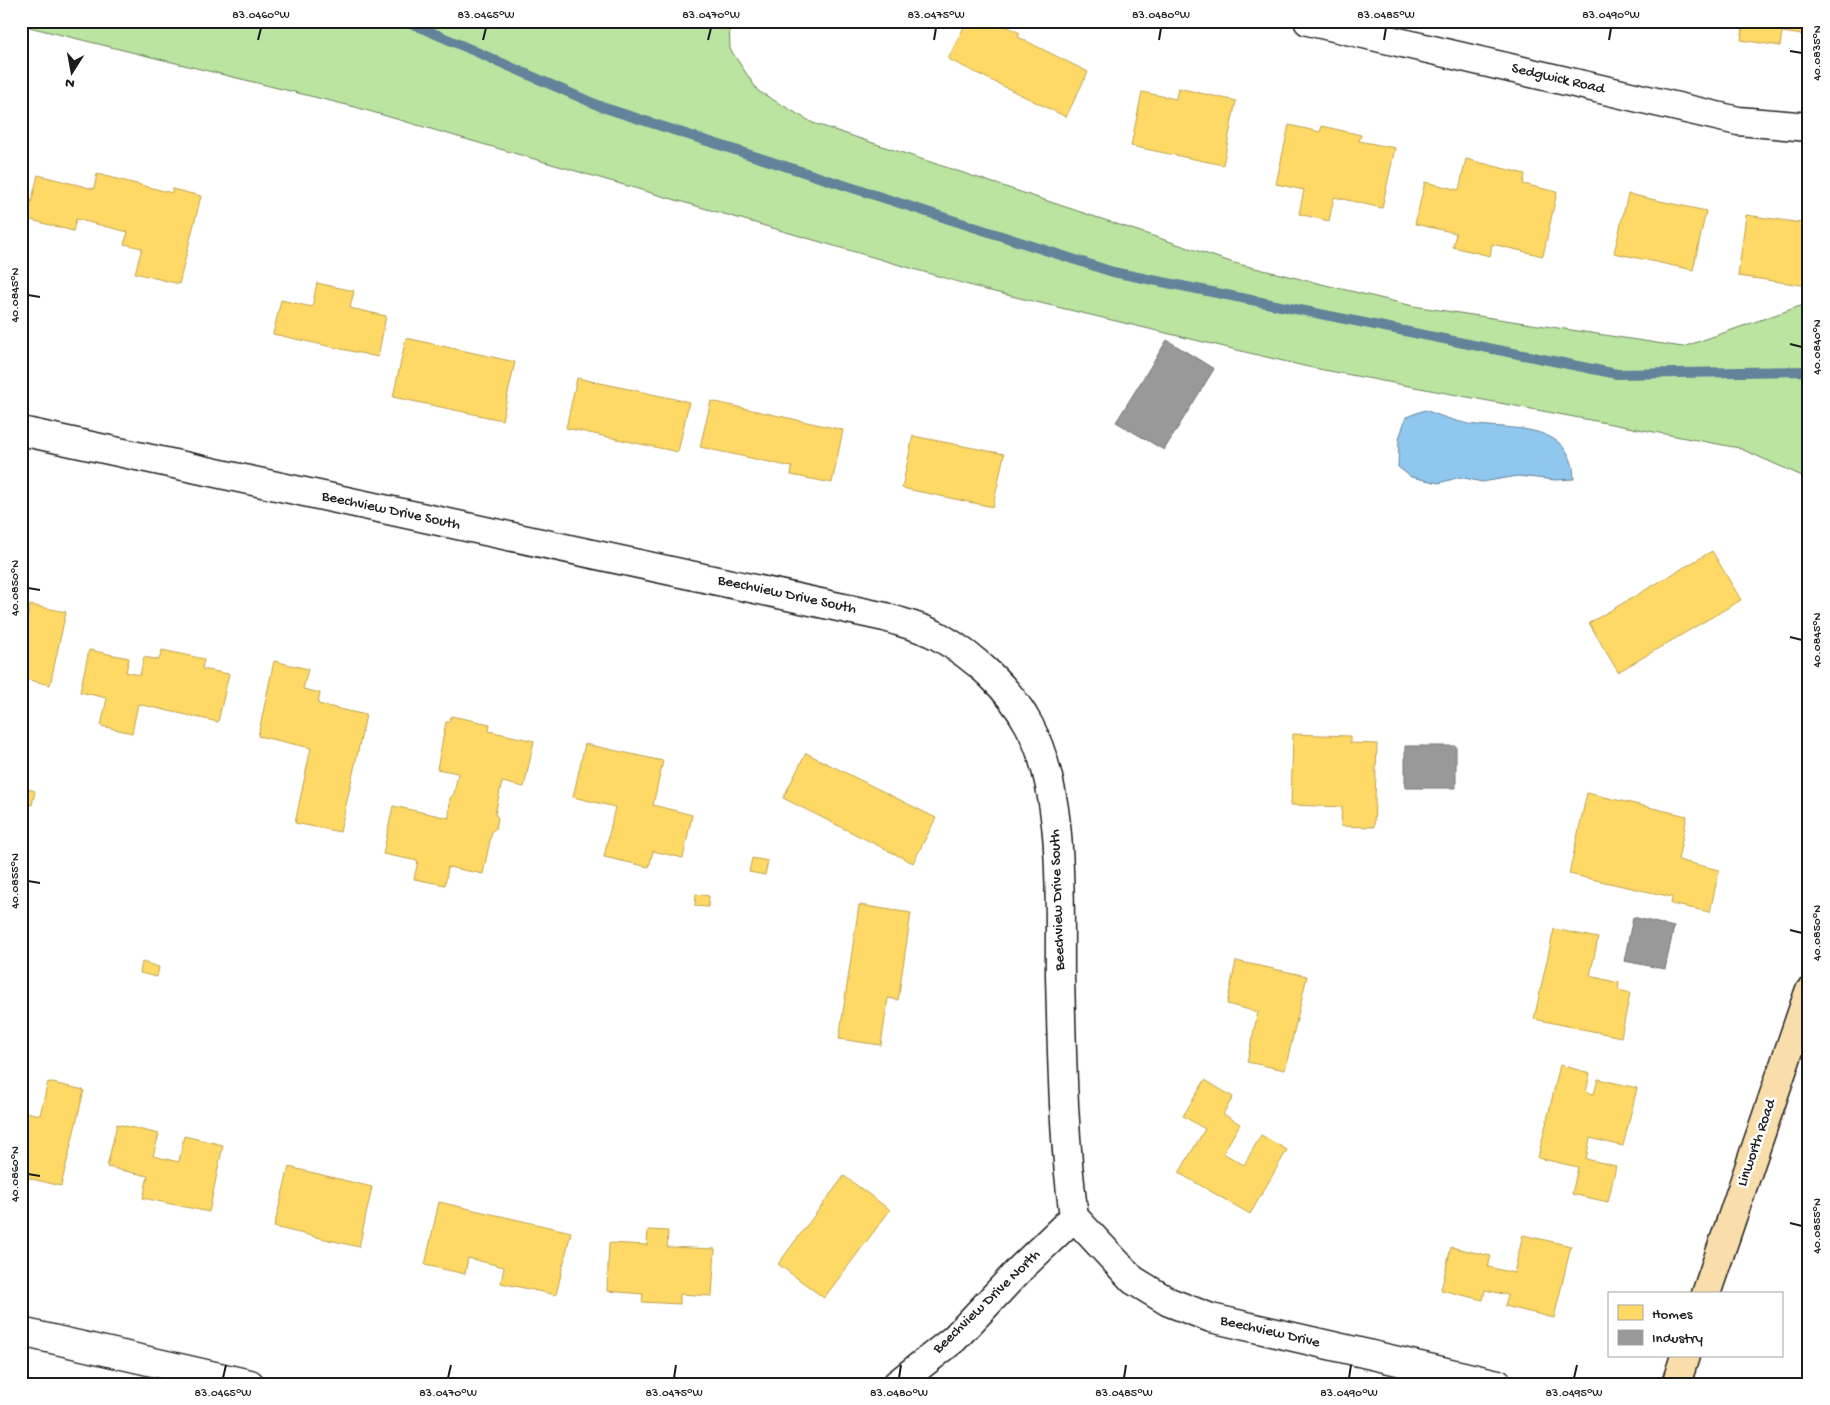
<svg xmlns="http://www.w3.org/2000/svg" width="1830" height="1405" font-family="'Gochi Hand',sans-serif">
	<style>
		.green { fill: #bbe4a0; stroke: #6c805e }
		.water { fill: #90c7ee; stroke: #62839a }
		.homes { fill: #ffd966; stroke: #bba050 }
		.industry { fill: #999; stroke: #747474 }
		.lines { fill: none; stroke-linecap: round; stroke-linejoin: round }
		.stream { stroke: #62839a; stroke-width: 10 }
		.minor-casing { stroke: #1c1c1c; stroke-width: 31 }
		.major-casing { stroke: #1c1c1c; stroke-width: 31 }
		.minor { stroke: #fff; stroke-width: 28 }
		.major { stroke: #f9deab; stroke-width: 28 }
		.ticks { fill: none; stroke: #1c1c1c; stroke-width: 2 }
		.labels { text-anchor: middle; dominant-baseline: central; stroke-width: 5; stroke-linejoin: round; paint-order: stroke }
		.street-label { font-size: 15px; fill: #1c1c1c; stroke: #fff }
		.neatline { fill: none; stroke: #1c1c1c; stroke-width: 2 }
		.ticks-label { font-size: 12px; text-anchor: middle; fill: #1c1c1c }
	</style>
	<rect width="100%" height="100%" fill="#fff"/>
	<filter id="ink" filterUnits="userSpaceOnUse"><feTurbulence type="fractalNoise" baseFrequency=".02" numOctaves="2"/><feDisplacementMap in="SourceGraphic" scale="10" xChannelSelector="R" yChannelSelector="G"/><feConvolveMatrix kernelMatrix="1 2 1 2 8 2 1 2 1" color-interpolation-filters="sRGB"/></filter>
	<g filter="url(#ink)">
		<path class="green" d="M 21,21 L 729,21 L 730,49 L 758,91 L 813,123 L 1234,263 L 1413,306 L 1683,347 L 1809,303 L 1809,479 L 1739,448 L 1308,367 L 986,290 L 355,107 L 21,25 Z"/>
		<path class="water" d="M 1425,410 C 1440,416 1454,421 1469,424 C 1511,430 1573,421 1574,479 L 1555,480 L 1518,476 L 1482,482 L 1460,477 L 1439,483 L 1411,477 L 1398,467 L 1399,439 L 1406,417 Z"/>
		<path class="homes" d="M 967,21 L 996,21 L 1020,33 L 1018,37 L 1088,72 L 1066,117 L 948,59 Z
			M 1744,21 L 1809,21 L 1809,36 L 1782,32 L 1780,46 L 1741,40 Z
			M 1178,88 L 1236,101 L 1223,165 L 1131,146 L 1142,92 L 1176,99 Z
			M 1289,125 L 1320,132 L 1322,126 L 1361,135 L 1359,141 L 1395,148 L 1382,208 L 1334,197 L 1329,221 L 1299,214 L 1304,190 L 1276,184 Z
			M 1466,159 L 1525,174 L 1523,184 L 1557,192 L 1543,256 L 1492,244 L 1490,256 L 1453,247 L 1456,233 L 1415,224 L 1425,182 L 1459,190 Z
			M 97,174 L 172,193 L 172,189 L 201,196 L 179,284 L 135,273 L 142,248 L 124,244 L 128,232 L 76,219 L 73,231 L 27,219 L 38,175 L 94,189 Z
			M 1628,194 L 1706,211 L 1693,270 L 1614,253 Z
			M 1746,215 L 1809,224 L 1809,286 L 1738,276 Z
			M 317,283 L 354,291 L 350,308 L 386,316 L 378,357 L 273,334 L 281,300 L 312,307 Z
			M 406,338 L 515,362 L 502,420 L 393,397 Z
			M 577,378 L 689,402 L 678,452 L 566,428 Z
			M 711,401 L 843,430 L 832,483 L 791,475 L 792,467 L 700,447 Z
			M 913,436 L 1004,454 L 993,507 L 902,488 Z
			M 1712,551 L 1741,600 L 1618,672 L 1589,623 Z
			M 30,605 L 66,612 L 50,685 L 21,678 L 21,627 L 25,628 Z
			M 89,650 L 129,658 L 126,672 L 140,675 L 144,657 L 159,660 L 162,650 L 204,659 L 202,669 L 229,674 L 218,722 L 138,704 L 132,733 L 101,726 L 107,698 L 80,692 Z
			M 274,661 L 308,669 L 303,689 L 320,693 L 318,704 L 366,715 L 340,832 L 295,823 L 311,748 L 258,736 Z
			M 451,716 L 490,724 L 489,731 L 534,741 L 524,787 L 502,782 L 495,814 L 498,818 L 496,828 L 492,831 L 483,874 L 448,867 L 445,885 L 414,879 L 418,861 L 383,854 L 393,806 L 449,818 L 450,798 L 454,794 L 458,773 L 437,769 L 446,722 L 449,722 Z
			M 1293,734 L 1350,736 L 1350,743 L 1377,744 L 1374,827 L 1341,826 L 1342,807 L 1291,805 Z
			M 585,744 L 663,761 L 653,805 L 692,815 L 683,858 L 653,851 L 649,867 L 604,857 L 615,807 L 573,797 Z
			M 806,753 L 936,818 L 913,863 L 783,798 Z
			M 21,787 L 35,791 L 32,805 L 21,803 Z
			M 1587,793 L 1687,816 L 1678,860 L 1719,870 L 1710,912 L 1671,904 L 1672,897 L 1569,874 Z
			M 752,858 L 768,861 L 765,875 L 749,872 Z
			M 696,894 L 709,896 L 708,907 L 695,906 Z
			M 859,905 L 911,913 L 898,1000 L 888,998 L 881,1045 L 839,1039 Z
			M 1554,929 L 1598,938 L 1590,976 L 1619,983 L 1618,990 L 1630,993 L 1621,1037 L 1534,1019 Z
			M 1236,961 L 1307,976 L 1285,1070 L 1247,1062 L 1258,1012 L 1227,1004 Z
			M 142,962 L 159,967 L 157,977 L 140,973 Z
			M 1560,1065 L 1590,1073 L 1586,1092 L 1594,1094 L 1598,1079 L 1637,1088 L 1623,1146 L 1590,1138 L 1586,1159 L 1616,1166 L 1608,1202 L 1572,1194 L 1578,1167 L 1538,1158 Z
			M 1205,1080 L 1233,1097 L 1223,1114 L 1240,1124 L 1223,1153 L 1244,1165 L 1261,1135 L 1287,1150 L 1250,1214 L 1179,1173 L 1205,1129 L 1183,1116 Z
			M 48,1082 L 84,1090 L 61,1186 L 24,1177 L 26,1167 L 21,1166 L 21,1111 L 40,1115 Z
			M 117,1124 L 159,1134 L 153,1156 L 179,1162 L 184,1136 L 223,1145 L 209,1212 L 143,1198 L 148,1176 L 107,1167 Z
			M 289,1167 L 372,1187 L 359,1247 L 274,1227 Z
			M 844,1176 L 890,1210 L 824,1298 L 778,1264 Z
			M 439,1202 L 571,1232 L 556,1295 L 501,1283 L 504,1267 L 468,1258 L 465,1274 L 425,1265 Z
			M 648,1230 L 668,1231 L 667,1247 L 715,1249 L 712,1296 L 680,1294 L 680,1304 L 642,1302 L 643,1294 L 607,1291 L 609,1243 L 647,1245 Z
			M 1523,1235 L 1571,1246 L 1554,1318 L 1505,1306 L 1508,1295 L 1485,1290 L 1483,1300 L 1441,1290 L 1451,1247 L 1491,1256 L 1488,1267 L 1514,1273 Z"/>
		<path class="industry" d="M 1167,340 L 1214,369 L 1164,450 L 1116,422 Z
			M 1405,746 L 1456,746 L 1456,788 L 1405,788 Z
			M 1633,917 L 1674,927 L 1665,969 L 1624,961 Z"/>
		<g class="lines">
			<path class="stream" d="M 406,21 L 602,107 L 1113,272 L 1617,374 L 1809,371"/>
			<g class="minor-casing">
				<path id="minor" d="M 1308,21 L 1738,121 L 1809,127
					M 21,431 L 885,617 C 902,623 922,627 938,636 C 975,657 1009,688 1029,725 C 1066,795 1059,898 1060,975 C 1062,1056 1063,1137 1074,1217
					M 1074,1217 L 1133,1280 L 1169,1302 L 1211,1318 L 1498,1384
					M 21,1332 L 250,1384
					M 897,1384 L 954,1339 L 1021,1268 L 1074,1217"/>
			</g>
			<g class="major-casing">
				<path id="major" d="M 1706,1294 L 1809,992
					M 1676,1384 L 1685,1356"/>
			</g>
			<use href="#minor" class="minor"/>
			<use href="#major" class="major"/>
		</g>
	</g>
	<path class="ticks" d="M 258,40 L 261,28M 483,40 L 486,28M 708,40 L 711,28M 934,40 L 936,28M 1159,40 L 1161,28M 1384,40 L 1386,28M 1609,40 L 1611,28M 1790,51 L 1802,53M 28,295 L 40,297M 1790,344 L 1802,347M 28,588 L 40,590M 1790,637 L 1802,640M 28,881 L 40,883M 1790,930 L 1802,933M 28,1174 L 40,1176M 1790,1223 L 1802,1226M 223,1378 L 226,1365M 448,1378 L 451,1365M 674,1378 L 676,1365M 899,1378 L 901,1365M 1124,1378 L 1126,1365M 1349,1378 L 1351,1365M 1574,1378 L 1577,1365"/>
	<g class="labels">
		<g class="street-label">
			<text transform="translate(1558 79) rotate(13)">Sedgwick Road</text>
			<text transform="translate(391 511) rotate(12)">Beechview Drive South</text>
			<text transform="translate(787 595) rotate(12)">Beechview Drive South</text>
			<text transform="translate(1058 900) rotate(-92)">Beechview Drive South</text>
			<text transform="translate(1757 1143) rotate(-71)">Linworth Road</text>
			<text transform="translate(987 1302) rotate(-44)">Beechview Drive North</text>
			<text transform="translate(1270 1332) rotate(13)">Beechview Drive</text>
		</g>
	</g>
	<rect width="1830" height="1405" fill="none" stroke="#fff" stroke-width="55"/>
	<rect x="1608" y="1292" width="175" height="65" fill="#ffffff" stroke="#a4a4a4"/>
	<rect x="1618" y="1305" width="25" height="15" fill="#ffd966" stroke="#a4a4a4"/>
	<text x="1652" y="1318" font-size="15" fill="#1c1c1c">Homes</text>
	<rect x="1618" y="1330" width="25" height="15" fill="#999999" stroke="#a4a4a4"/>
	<text x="1652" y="1342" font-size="15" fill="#1c1c1c">Industry</text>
	<g transform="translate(72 72) rotate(191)" stroke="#ffffff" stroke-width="4" paint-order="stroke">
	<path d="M0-4L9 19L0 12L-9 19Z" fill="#1c1c1c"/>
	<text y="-8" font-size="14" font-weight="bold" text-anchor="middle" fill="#1c1c1c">N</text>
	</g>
	<rect x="28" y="28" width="1774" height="1350" class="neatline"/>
	<g class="ticks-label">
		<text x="261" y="18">83.0460°W</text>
		<text x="486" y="18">83.0465°W</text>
		<text x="711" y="18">83.0470°W</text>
		<text x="936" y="18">83.0475°W</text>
		<text x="1161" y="18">83.0480°W</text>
		<text x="1386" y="18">83.0485°W</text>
		<text x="1611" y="18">83.0490°W</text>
		<text transform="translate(1816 53) rotate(-90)" y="4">40.0835°N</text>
		<text transform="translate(14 295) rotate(-90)" y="4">40.0845°N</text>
		<text transform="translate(1816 347) rotate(-90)" y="4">40.0840°N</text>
		<text transform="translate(14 588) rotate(-90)" y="4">40.0850°N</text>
		<text transform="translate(1816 640) rotate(-90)" y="4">40.0845°N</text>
		<text transform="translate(14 881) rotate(-90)" y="4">40.0855°N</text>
		<text transform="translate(1816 933) rotate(-90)" y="4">40.0850°N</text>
		<text transform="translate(14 1174) rotate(-90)" y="4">40.0860°N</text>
		<text transform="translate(1816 1226) rotate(-90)" y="4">40.0855°N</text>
		<text x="223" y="1396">83.0465°W</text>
		<text x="448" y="1396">83.0470°W</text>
		<text x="674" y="1396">83.0475°W</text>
		<text x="899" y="1396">83.0480°W</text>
		<text x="1124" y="1396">83.0485°W</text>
		<text x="1349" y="1396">83.0490°W</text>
		<text x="1574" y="1396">83.0495°W</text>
	</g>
</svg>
